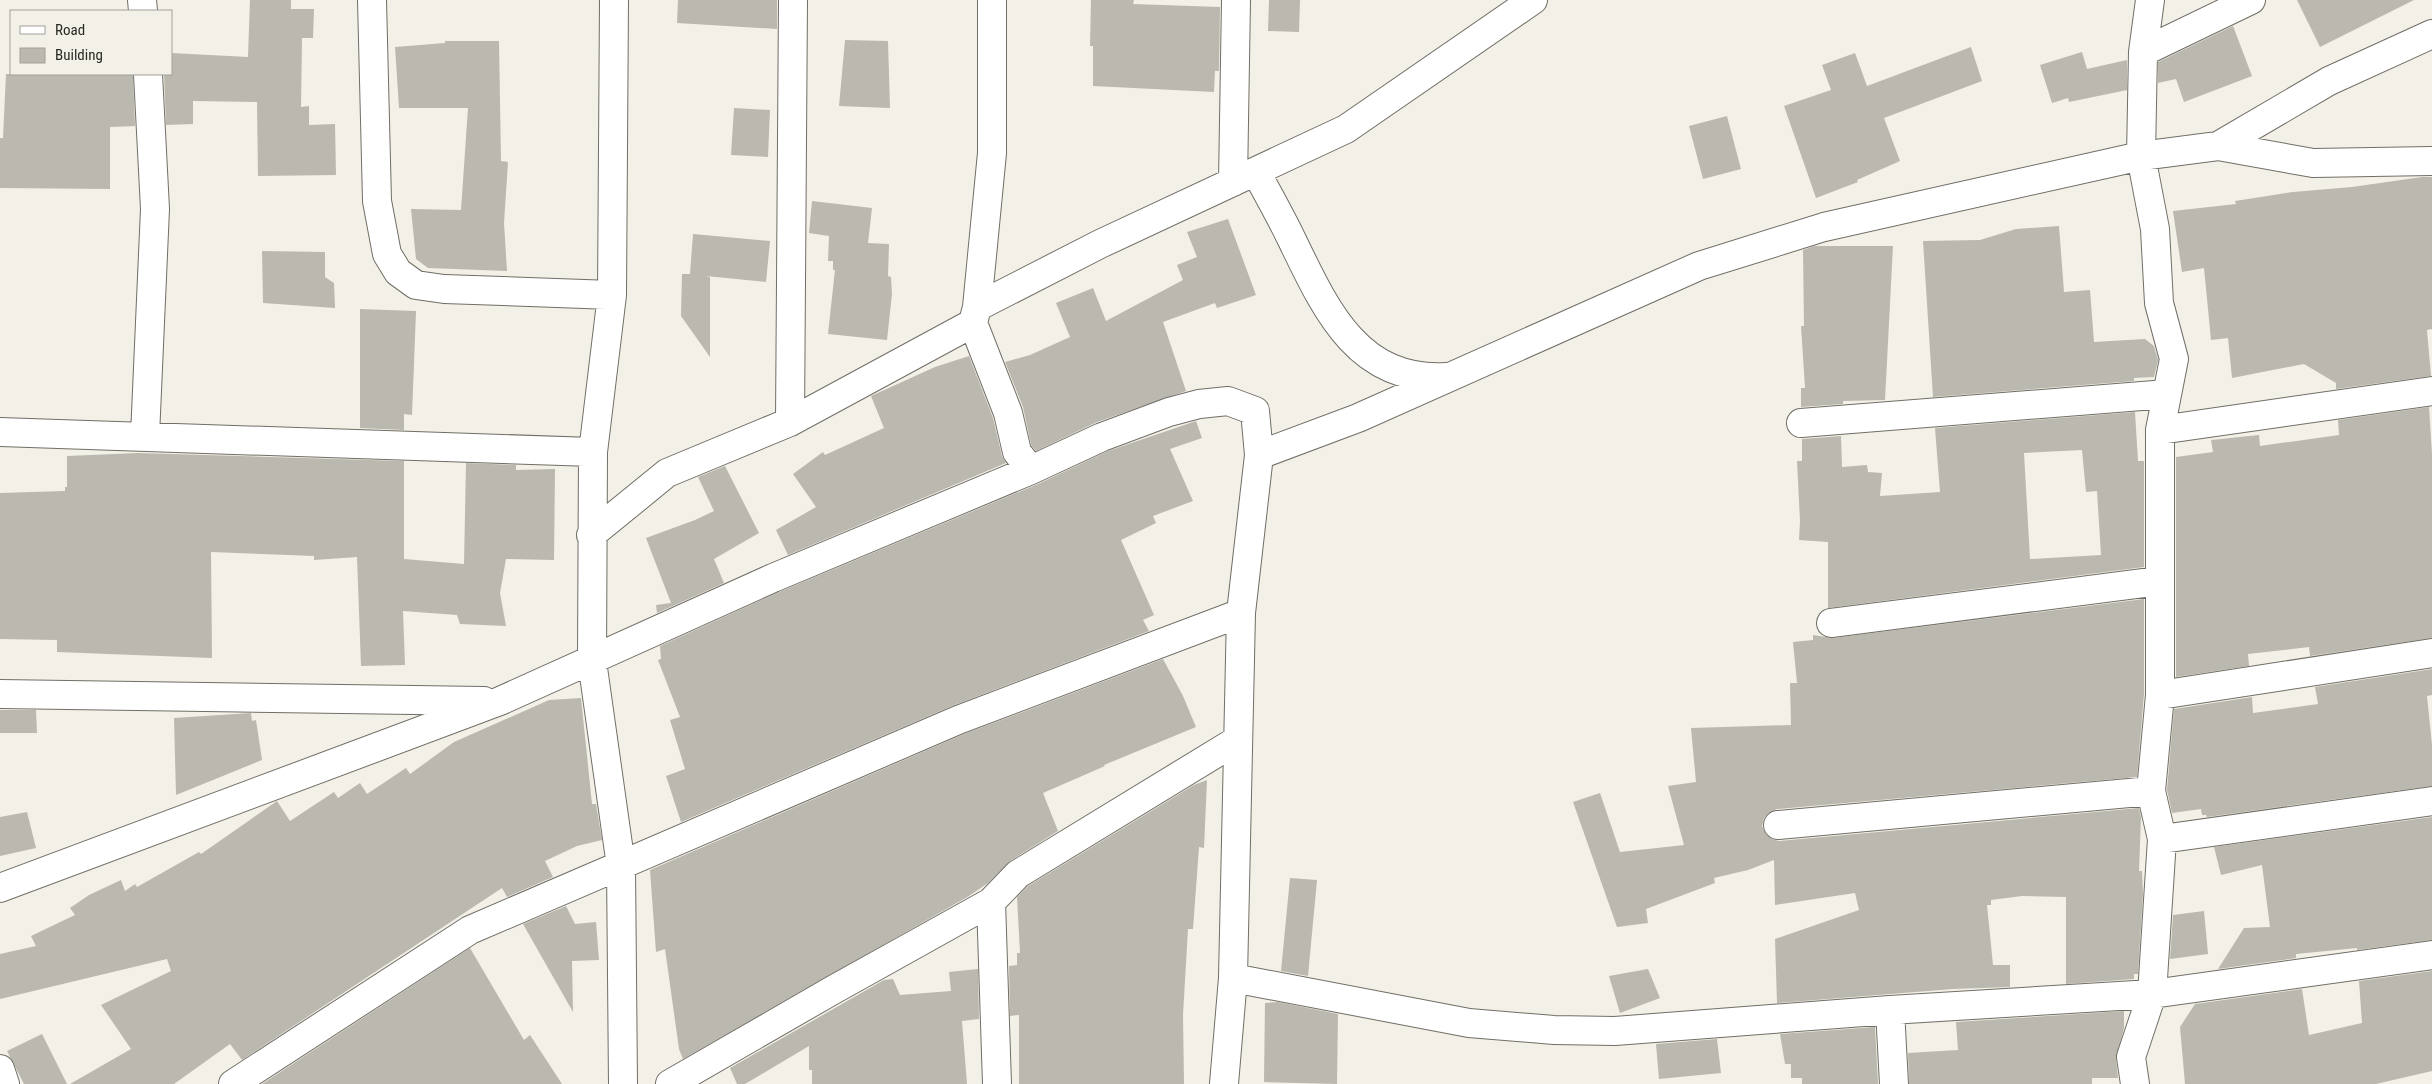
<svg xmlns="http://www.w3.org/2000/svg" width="2432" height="1084" font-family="'Roboto Condensed',sans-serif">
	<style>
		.building { fill: #bab8af; fill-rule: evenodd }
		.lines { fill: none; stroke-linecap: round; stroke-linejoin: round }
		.minor-casing { stroke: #706e66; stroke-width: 30 }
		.minor { stroke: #fff; stroke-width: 28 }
	</style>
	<rect width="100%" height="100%" fill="#f3f0e7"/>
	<path class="building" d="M 250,0 L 291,0 L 291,9 L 314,9 L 313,38 L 302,38 L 301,107 L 309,106 L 309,125 L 335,124 L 336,175 L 258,176 L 257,102 L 193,101 L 193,124 L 166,125 L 164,74 L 171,74 L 171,53 L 248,57 Z
		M 678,0 L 777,0 L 777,29 L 677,23 Z
		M 1091,0 L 1134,0 L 1133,4 L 1220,7 L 1219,71 L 1215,71 L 1214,92 L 1093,86 L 1093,46 L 1090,46 Z
		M 1269,0 L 1300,0 L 1299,32 L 1268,31 Z
		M 2297,0 L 2414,0 L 2320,47 Z
		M 2233,26 L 2252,76 L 2184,102 L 2176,79 L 2158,83 L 2158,62 Z
		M 845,40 L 888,41 L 890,108 L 839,106 Z
		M 445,41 L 499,41 L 501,161 L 508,162 L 504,223 L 507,271 L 428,268 L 416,259 L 411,209 L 461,210 L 468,108 L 399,108 L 395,47 L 445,43 Z
		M 1971,47 L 1982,81 L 1884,118 L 1900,161 L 1857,180 L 1858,182 L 1816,198 L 1784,106 L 1831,90 L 1822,65 L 1855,53 L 1867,86 Z
		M 2082,52 L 2087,69 L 2127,60 L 2127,90 L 2069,102 L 2068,98 L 2052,103 L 2040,65 Z
		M 6,74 L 133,74 L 135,126 L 110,127 L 110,189 L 0,188 L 0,138 L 3,138 Z
		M 734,108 L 770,110 L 768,157 L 731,155 Z
		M 1727,116 L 1741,169 L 1703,179 L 1689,126 Z
		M 2422,177 L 2432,177 L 2432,329 L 2427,330 L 2431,376 L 2336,389 L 2336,383 L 2304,364 L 2232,378 L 2228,338 L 2211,340 L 2204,268 L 2182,272 L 2173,211 L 2236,204 L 2235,201 L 2293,192 L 2352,187 Z
		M 812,201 L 872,208 L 868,243 L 889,244 L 888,276 L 891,277 L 892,294 L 887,340 L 828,334 L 835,270 L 833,270 L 833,261 L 828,261 L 829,236 L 809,233 Z
		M 1228,219 L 1256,295 L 1217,308 L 1215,303 L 1163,322 L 1186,391 L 1097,422 L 1036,451 L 1031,445 L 1023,407 L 1005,362 L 1030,355 L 1070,337 L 1056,303 L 1093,288 L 1106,321 L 1183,280 L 1177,265 L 1197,257 L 1187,232 Z
		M 2059,226 L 2064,292 L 2090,290 L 2094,342 L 2145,339 L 2154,346 L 2158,360 L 2154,377 L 2134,378 L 2134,381 L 1933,397 L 1923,241 L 1980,240 L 2016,229 Z
		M 693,234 L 770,241 L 766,282 L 706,276 L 710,277 L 710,357 L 681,316 L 682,274 L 690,274 Z
		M 1814,246 L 1893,246 L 1885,400 L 1843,401 L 1843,404 L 1801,407 L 1801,388 L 1805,388 L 1801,326 L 1804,326 L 1803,250 Z
		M 262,251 L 325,252 L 325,277 L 334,283 L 335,308 L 263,303 Z
		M 360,309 L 416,311 L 412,415 L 404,414 L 404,430 L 360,428 Z
		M 969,356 L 993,418 L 1002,456 L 1006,463 L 788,555 L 776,530 L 816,507 L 793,474 L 823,452 L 825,455 L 884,428 L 871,396 L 935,367 Z
		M 2429,407 L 2432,454 L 2432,638 L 2310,656 L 2309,647 L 2248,654 L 2249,666 L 2176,677 L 2176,457 L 2213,452 L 2211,440 L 2259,435 L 2260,446 L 2339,435 L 2338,420 Z
		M 2135,412 L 2138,461 L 2144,461 L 2144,567 L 1828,608 L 1828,542 L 1799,540 L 1800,521 L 1797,461 L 1802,461 L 1802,439 L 1841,436 L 1842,467 L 1867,465 L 1868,472 L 1882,473 L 1880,496 L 1940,492 L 1935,428 ZM 2082,450 L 2086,492 L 2097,491 L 2101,555 L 2030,559 L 2024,453 Z
		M 1196,421 L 1202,438 L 1170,449 L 1193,501 L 1153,516 L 1156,523 L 1121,540 L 1154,615 L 1143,620 L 1149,631 L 952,706 L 681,822 L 666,776 L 685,769 L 670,720 L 680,717 L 658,660 L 661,659 L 660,646 L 779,592 L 1038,484 L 1108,451 Z
		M 138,453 L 404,461 L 404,559 L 464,564 L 466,463 L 516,465 L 516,470 L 555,469 L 554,560 L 506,559 L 500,593 L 506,626 L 460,624 L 457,615 L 403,611 L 405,665 L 361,666 L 357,557 L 314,560 L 314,556 L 211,552 L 212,658 L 57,652 L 57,640 L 0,639 L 0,493 L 65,491 L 65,487 L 67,487 L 67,456 Z
		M 725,466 L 759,533 L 714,559 L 724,583 L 657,613 L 656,605 L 671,603 L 646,538 L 695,520 L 714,511 L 698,477 Z
		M 2144,599 L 2144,694 L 2137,777 L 1777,809 L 1769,813 L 1764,818 L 1762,826 L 1766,834 L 1772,839 L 1779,841 L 2139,808 L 2141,817 L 2139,871 L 2142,871 L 2143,893 L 2138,974 L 2134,974 L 2134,979 L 2066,984 L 2066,897 L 2022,896 L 1991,900 L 1991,905 L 1987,905 L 1993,965 L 2010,965 L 2010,987 L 1953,989 L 1777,1003 L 1775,939 L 1859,910 L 1855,893 L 1775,905 L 1774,860 L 1748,870 L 1714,878 L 1715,883 L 1646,909 L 1648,923 L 1617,927 L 1573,802 L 1600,793 L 1620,852 L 1684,845 L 1668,786 L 1696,782 L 1691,728 L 1791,725 L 1790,683 L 1797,683 L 1793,642 L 1813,640 L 1813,635 L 1833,638 Z
		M 1163,659 L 1183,696 L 1196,727 L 1104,765 L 1105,766 L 1043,793 L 1058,831 L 1010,861 L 988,883 L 969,896 L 683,1059 L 679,1049 L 665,949 L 656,952 L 650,870 L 964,734 Z
		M 2432,669 L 2432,695 L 2427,696 L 2432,745 L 2432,786 L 2207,817 L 2206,815 L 2202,815 L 2201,809 L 2172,813 L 2167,790 L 2174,709 L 2252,697 L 2253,713 L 2318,704 L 2315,687 Z
		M 581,698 L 592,804 L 596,804 L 602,840 L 577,846 L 545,861 L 553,877 L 507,897 L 502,888 L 242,1060 L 230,1044 L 174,1084 L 70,1084 L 131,1049 L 101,1005 L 171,971 L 167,959 L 0,999 L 0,954 L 36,946 L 31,936 L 75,915 L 70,908 L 89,895 L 121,880 L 125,891 L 135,884 L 137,887 L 199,852 L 201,854 L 277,801 L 290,821 L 334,792 L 338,798 L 360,783 L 367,794 L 406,768 L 410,774 L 454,742 L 549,700 Z
		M 0,710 L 36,710 L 37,733 L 0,733 Z
		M 251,713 L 252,721 L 256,720 L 262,760 L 176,795 L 174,718 Z
		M 1207,780 L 1204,848 L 1199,847 L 1193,929 L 1188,929 L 1183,1015 L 1184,1084 L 1019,1084 L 1019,1015 L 1010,1016 L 1009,966 L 1017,965 L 1017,953 L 1020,953 L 1017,897 L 1028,886 L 1194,785 Z
		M 27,812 L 36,848 L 0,856 L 0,817 Z
		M 2432,817 L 2432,940 L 2357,950 L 2357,948 L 2296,954 L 2296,958 L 2218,969 L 2244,928 L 2270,927 L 2262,865 L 2221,875 L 2214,847 Z
		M 1290,878 L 1317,880 L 1308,976 L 1281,971 Z
		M 566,906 L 575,924 L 596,922 L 599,960 L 572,961 L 573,1012 L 523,924 Z
		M 2204,911 L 2208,954 L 2170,959 L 2173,915 Z
		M 470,948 L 524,1040 L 530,1035 L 562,1084 L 262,1084 Z
		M 978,969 L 979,1019 L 962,1021 L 967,1084 L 812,1084 L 812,1070 L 809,1070 L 809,1046 L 745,1084 L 737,1084 L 730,1068 L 884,980 L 893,979 L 900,995 L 951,991 L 949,972 Z
		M 1648,969 L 1660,998 L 1620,1013 L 1609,976 Z
		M 2432,971 L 2432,1071 L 2376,1084 L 2185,1084 L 2180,1027 L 2195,1004 L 2302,989 L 2309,1035 L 2362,1023 L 2359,981 Z
		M 1278,1002 L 1338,1014 L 1337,1084 L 1264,1082 L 1265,1003 Z
		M 2124,1011 L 2124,1028 L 2116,1059 L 2118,1078 L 2092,1078 L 2092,1084 L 1909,1084 L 1908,1053 L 1958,1050 L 1956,1022 Z
		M 1875,1027 L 1878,1084 L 1802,1084 L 1802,1078 L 1791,1078 L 1791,1064 L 1785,1064 L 1780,1034 Z
		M 42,1034 L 67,1084 L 24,1084 L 7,1051 Z
		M 1717,1039 L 1721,1073 L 1659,1079 L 1656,1044 Z"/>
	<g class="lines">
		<g class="minor-casing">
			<path id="minor" d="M 142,0 L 143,11
				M 372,0 L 377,201 L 387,254 L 398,272 L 416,285 L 444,289 L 612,295
				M 614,0 L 612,295 L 593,452 L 592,661 L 621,866 L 623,1084
				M 2143,52 L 2251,0
				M 2218,146 L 2313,163 L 2432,161
				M 1256,172 C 1268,194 1281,217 1292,240 C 1325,308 1357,382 1446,377
				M 1233,182 L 1236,0
				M 977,307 L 992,153 L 992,0
				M 973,323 L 1008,413 L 1017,452 L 1031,470
				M 790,422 L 793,0
				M 1801,423 L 2167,394
				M 2160,430 L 2432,391
				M 0,432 L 593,452
				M 145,436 L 155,209 L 148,74
				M 591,535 L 667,473 L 790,422 L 973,323 L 977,307 L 1100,244 L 1346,129 L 1533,0
				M 1831,623 L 2159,581
				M 0,694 L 484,701
				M 2160,695 L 2432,653
				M 1778,825 L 2151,791
				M 2162,839 L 2432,801
				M 0,888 L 500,701 L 773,578 L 1031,470 L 1102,437 L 1169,412 L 1199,404 L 1228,401 L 1255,411 L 1259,455
				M 991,902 L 997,1084
				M 1233,978 L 1469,1023 L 1554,1030 L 1615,1031 L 1890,1010
				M 0,1069 L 5,1084
				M 233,1084 L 470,930 L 958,720 L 1241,613 L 1259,455 L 1358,418 L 1699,266 L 1824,227 L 2141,156 L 2218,146 L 2329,81 L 2432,34
				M 670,1084 L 833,990 L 991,902 L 1018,874 L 1236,741
				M 1224,1084 L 1233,978 L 1241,613
				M 1894,1084 L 1890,1010 L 2152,994 L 2432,955
				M 2135,1084 L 2131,1057 L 2152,994 L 2162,839 L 2151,791 L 2160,695 L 2160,430 L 2174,359 L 2159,303 L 2155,229 L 2141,156 L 2143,52 L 2150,0"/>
		</g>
		<use href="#minor" class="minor"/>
	</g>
	<rect x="10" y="10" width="162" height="65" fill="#f3f0e7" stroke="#a2a099"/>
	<rect x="20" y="26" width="25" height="8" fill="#ffffff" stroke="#a2a099"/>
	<text x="55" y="35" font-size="15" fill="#292825">Road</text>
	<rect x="20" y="48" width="25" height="15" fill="#bab8af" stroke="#a2a099"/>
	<text x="55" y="60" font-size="15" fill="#292825">Building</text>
</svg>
